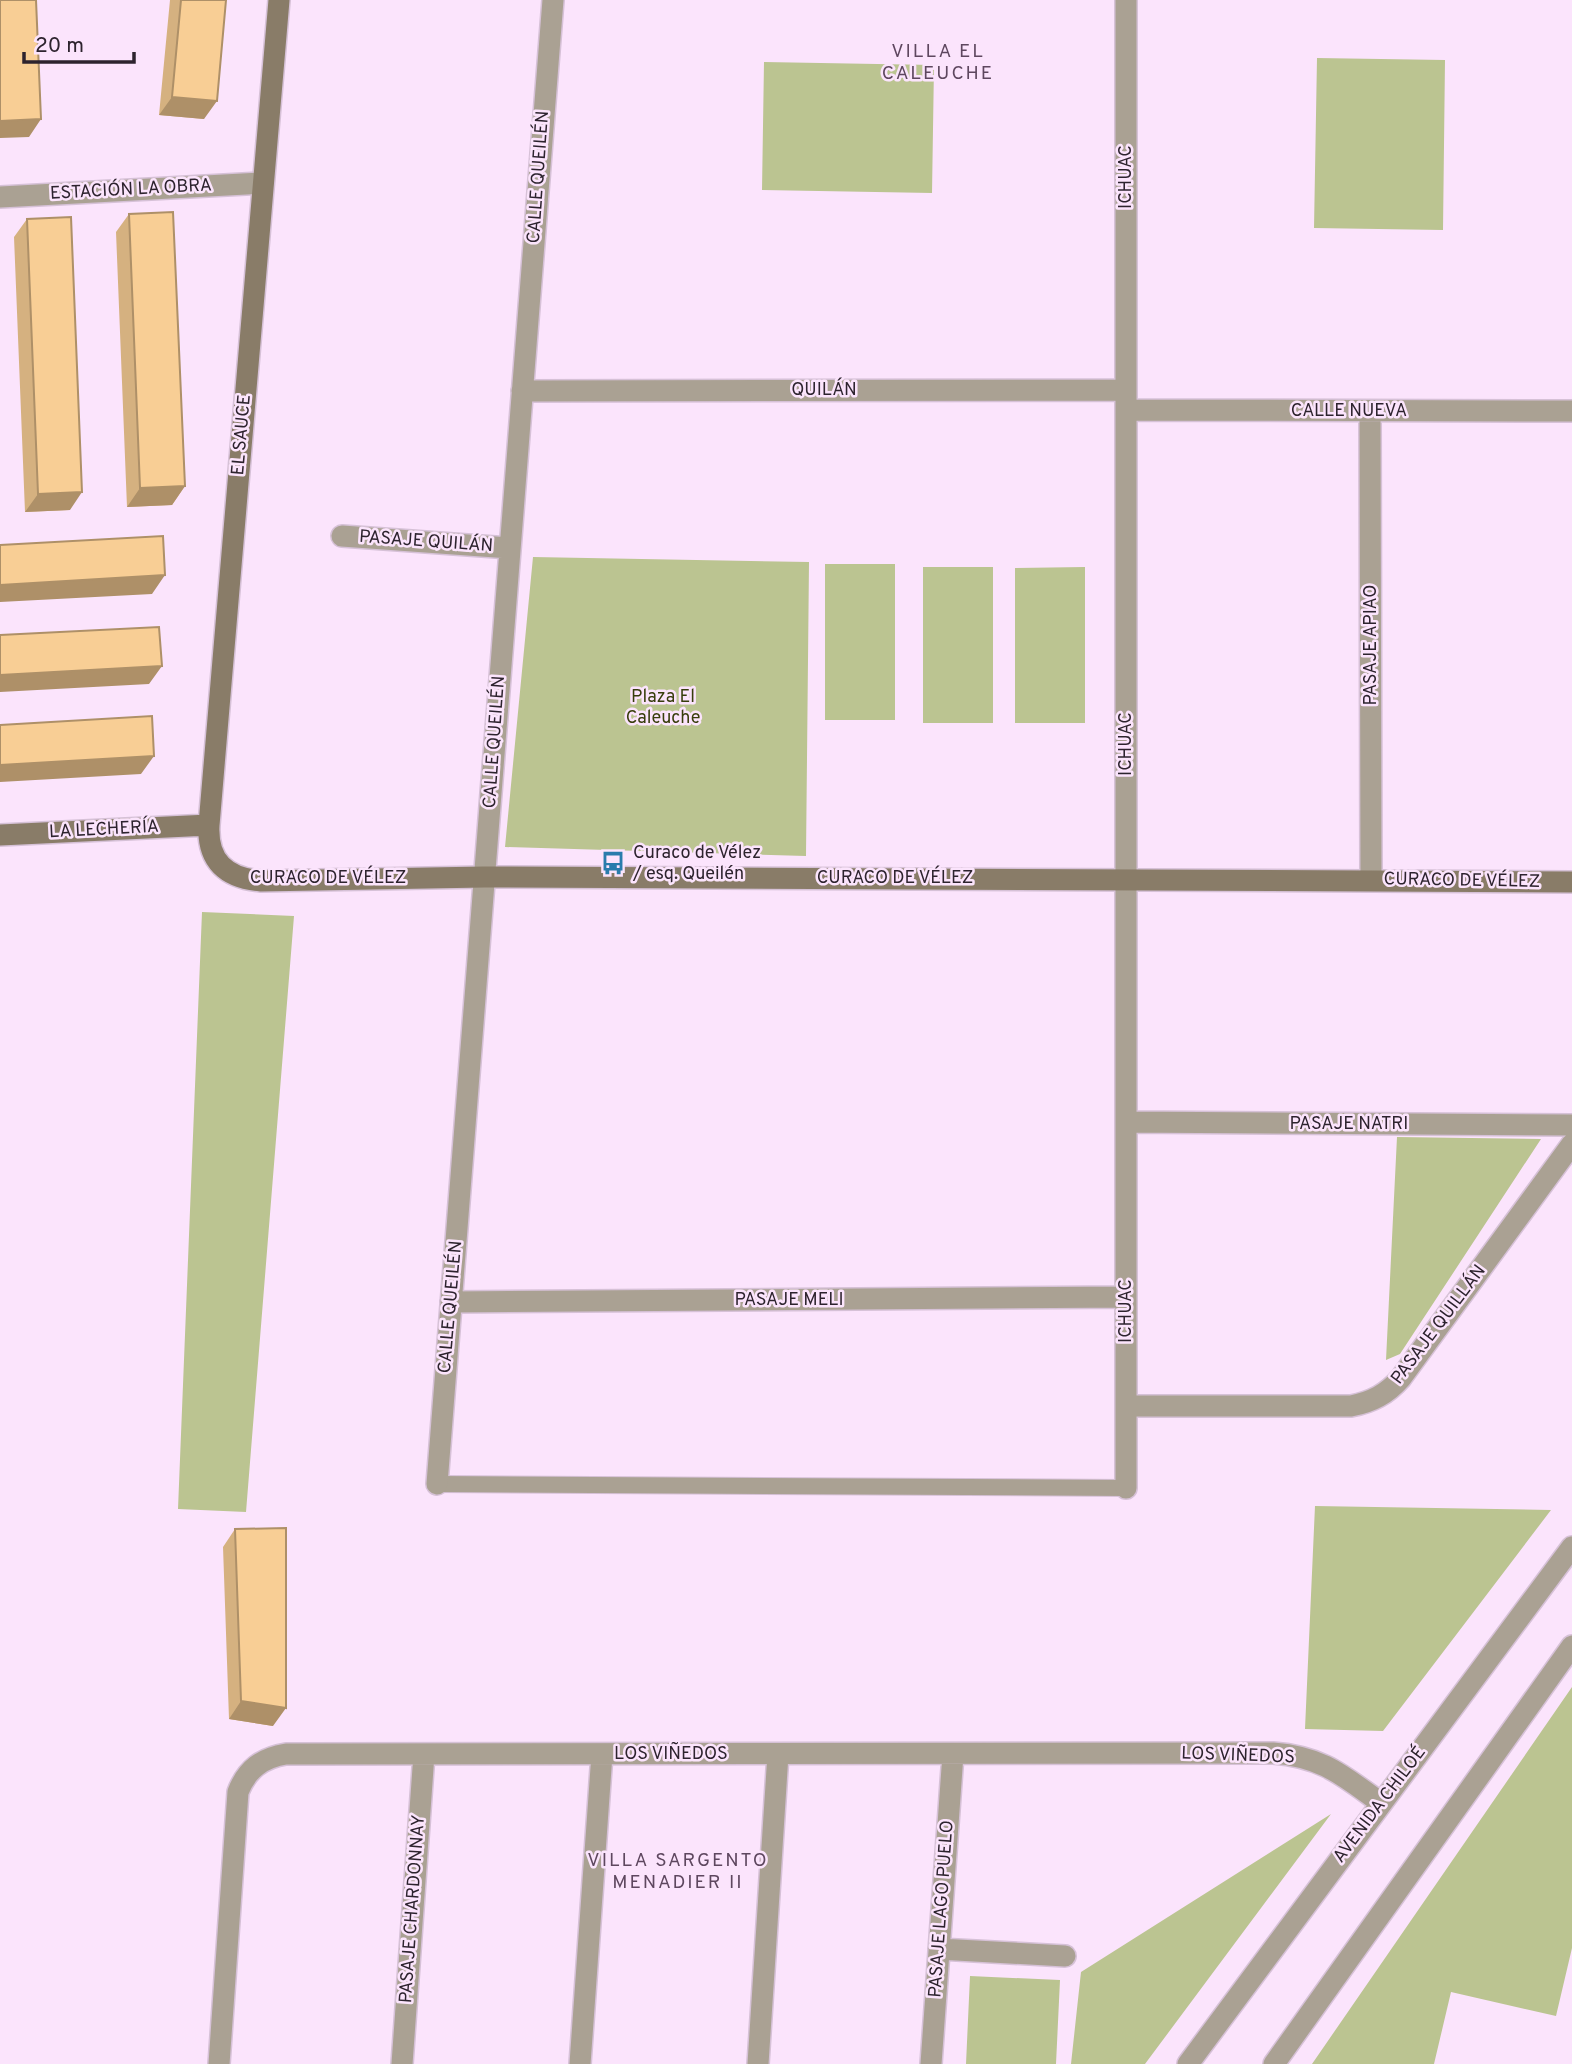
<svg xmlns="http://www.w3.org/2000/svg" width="1572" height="2064" font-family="Overpass,sans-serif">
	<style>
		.green { fill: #bbc491 }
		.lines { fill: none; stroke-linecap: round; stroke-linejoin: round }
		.lane-casing { stroke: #d6c1d7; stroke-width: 18 }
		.street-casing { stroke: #d6c1d7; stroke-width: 24 }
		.secondary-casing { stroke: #d6c1d7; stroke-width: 24 }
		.lane { stroke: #aaa193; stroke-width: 16 }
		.street { stroke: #aaa193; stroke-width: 21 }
		.secondary { stroke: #897c68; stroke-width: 21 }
		.wall { fill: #d5b180 }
		.shaded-wall { fill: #ae9068 }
		.building { fill: #f8ce95; stroke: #ae9068; stroke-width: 2 }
		.labels { text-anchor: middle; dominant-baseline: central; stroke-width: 5; stroke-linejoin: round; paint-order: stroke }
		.street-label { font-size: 18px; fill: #2d232e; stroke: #fbe4fc }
		.park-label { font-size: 18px; fill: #373d0b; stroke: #fbe4fc }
		.poi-label { font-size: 18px; fill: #2d232e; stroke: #fbe4fc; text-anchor: start }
		.neighbourhood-label { font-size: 19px; letter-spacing: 2px; fill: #5e475f; stroke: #fbe4fc }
	</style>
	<rect width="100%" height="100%" fill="#fbe4fc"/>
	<path class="green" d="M 1317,58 L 1445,60 L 1443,230 L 1314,228 Z
		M 764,62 L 934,65 L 932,193 L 762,190 Z
		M 533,557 L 809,562 L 806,856 L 505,847 Z
		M 825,564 L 895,564 L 895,720 L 825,720 Z
		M 923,567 L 993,567 L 993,723 L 923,723 Z
		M 1085,567 L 1085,723 L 1015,723 L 1015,568 Z
		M 202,912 L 294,916 L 246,1512 L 178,1509 Z
		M 1397,1137 L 1541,1139 L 1400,1354 L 1386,1360 Z
		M 1315,1506 L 1551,1510 L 1383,1731 L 1305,1729 Z
		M 1572,1687 L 1572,1948 L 1556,2016 L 1451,1992 L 1434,2064 L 1312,2064 Z
		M 1331,1814 L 1145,2064 L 1071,2064 L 1081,1972 Z
		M 970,1976 L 1060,1980 L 1056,2064 L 966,2064 Z"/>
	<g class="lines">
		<g class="lane-casing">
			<path id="lane" d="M 437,1484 L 1126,1488"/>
		</g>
		<g class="street-casing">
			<path id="street" d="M 0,197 L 263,183
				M 522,391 L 1126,390
				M 1126,410 L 1572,411
				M 1370,411 L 1371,880
				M 342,536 L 510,548
				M 1126,1122 L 1572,1125
				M 451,1302 L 1126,1297
				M 1126,1406 L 1351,1406 C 1372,1402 1387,1394 1401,1378 L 1572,1144
				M 437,1484 L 553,0
				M 1126,1488 L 1126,0
				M 939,1949 L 1065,1956
				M 219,2064 L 238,1792 C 247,1769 262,1758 286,1754 L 1273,1753 C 1323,1757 1342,1775 1381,1803
				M 402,2064 L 424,1754
				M 580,2064 L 602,1754
				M 758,2064 L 778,1754
				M 931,2064 L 953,1754
				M 1188,2064 L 1572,1547
				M 1274,2064 L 1572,1646"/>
		</g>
		<g class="secondary-casing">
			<path id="secondary" d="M 279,0 L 209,825 C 207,861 226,878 261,881 L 484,877 L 1572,882
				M 0,835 L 209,825"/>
		</g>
		<use href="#lane" class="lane"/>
		<use href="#street" class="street"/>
		<use href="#secondary" class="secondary"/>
	</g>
	<path class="wall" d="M 170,0 L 226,0 L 204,119 L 159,115 Z
		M 129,214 L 185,486 L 172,505 L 127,507 L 116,232 Z
		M 27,219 L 70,510 L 25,512 L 14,237 Z
		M 235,1529 L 273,1726 L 229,1719 L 223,1547 Z"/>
	<path class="shaded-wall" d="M 172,97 L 217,101 L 204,119 L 159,115 Z
		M 41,119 L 29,137 L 0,138 L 0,121 Z
		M 185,486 L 172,505 L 127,507 L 140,488 Z
		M 82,492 L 70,510 L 25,512 L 38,494 Z
		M 165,575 L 152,594 L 0,602 L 0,585 Z
		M 162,666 L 149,684 L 0,692 L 0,675 Z
		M 154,756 L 141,774 L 0,782 L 0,765 Z
		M 241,1701 L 286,1708 L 273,1726 L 229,1719 Z"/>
	<path class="building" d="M 0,0 L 36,0 L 41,119 L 0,121 Z
		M 181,0 L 226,0 L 217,101 L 172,97 Z
		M 173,212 L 185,486 L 140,488 L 129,214 Z
		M 71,217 L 82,492 L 38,494 L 27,219 Z
		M 163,536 L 165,575 L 0,585 L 0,545 Z
		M 159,627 L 162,666 L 0,675 L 0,635 Z
		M 152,716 L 154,756 L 0,765 L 0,725 Z
		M 286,1528 L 286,1708 L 241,1701 L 235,1529 Z"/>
	<defs>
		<g id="bus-bare" transform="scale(1.89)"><path d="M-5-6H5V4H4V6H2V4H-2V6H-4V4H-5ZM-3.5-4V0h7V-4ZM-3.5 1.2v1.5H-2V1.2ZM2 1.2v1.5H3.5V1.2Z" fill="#297cac" stroke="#fbe4fc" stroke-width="2.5" paint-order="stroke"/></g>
	</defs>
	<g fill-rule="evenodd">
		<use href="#bus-bare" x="613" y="863"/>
	</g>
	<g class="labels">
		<g class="street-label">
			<text transform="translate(539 177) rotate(-86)">CALLE QUEILÉN</text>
			<text transform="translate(1126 177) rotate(-90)">ICHUAC</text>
			<text transform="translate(131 190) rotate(-3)">ESTACIÓN LA OBRA</text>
			<text x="824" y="390">QUILÁN</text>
			<text x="1349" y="411">CALLE NUEVA</text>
			<text transform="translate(242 435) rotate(-85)">EL SAUCE</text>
			<text transform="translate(426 542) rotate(4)">PASAJE QUILÁN</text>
			<text transform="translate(1371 645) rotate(-90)">PASAJE APIAO</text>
			<text transform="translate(495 742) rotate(-86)">CALLE QUEILÉN</text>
			<text transform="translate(1126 744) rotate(-90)">ICHUAC</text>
			<text transform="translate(104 830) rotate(-3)">LA LECHERÍA</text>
			<text x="328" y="878">CURACO DE VÉLEZ</text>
			<text x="895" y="878">CURACO DE VÉLEZ</text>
			<text transform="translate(1462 881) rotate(1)">CURACO DE VÉLEZ</text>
			<text x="1349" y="1124">PASAJE NATRI</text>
			<text x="789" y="1300">PASAJE MELI</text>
			<text transform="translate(451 1307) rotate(-85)">CALLE QUEILÉN</text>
			<text transform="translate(1126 1311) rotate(-90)">ICHUAC</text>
			<text transform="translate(1439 1325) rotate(-53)">PASAJE QUILLÁN</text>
			<text x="671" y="1754">LOS VIÑEDOS</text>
			<text transform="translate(1238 1756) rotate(2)">LOS VIÑEDOS</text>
			<text transform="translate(1380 1805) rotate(-53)">AVENIDA CHILOÉ</text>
			<text transform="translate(413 1909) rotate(-86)">PASAJE CHARDONNAY</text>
			<text transform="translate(942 1909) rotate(-86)">PASAJE LAGO PUELO</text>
		</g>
		<g class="park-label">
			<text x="663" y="697">Plaza El<tspan x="663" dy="21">Caleuche</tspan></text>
		</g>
		<g class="poi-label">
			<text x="633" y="853">Curaco de Vélez<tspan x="633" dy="21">/ esq. Queilén</tspan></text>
		</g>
		<g class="neighbourhood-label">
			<text x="938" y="52">VILLA EL<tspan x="938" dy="22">CALEUCHE</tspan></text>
			<text x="678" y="1861">VILLA SARGENTO<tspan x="678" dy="22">MENADIER II</tspan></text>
		</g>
	</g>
	<path d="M24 52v10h110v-10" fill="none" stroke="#2d232e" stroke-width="3.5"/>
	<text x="35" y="52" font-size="21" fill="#2d232e" stroke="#fbe4fc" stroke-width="5" paint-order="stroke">20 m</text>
</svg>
